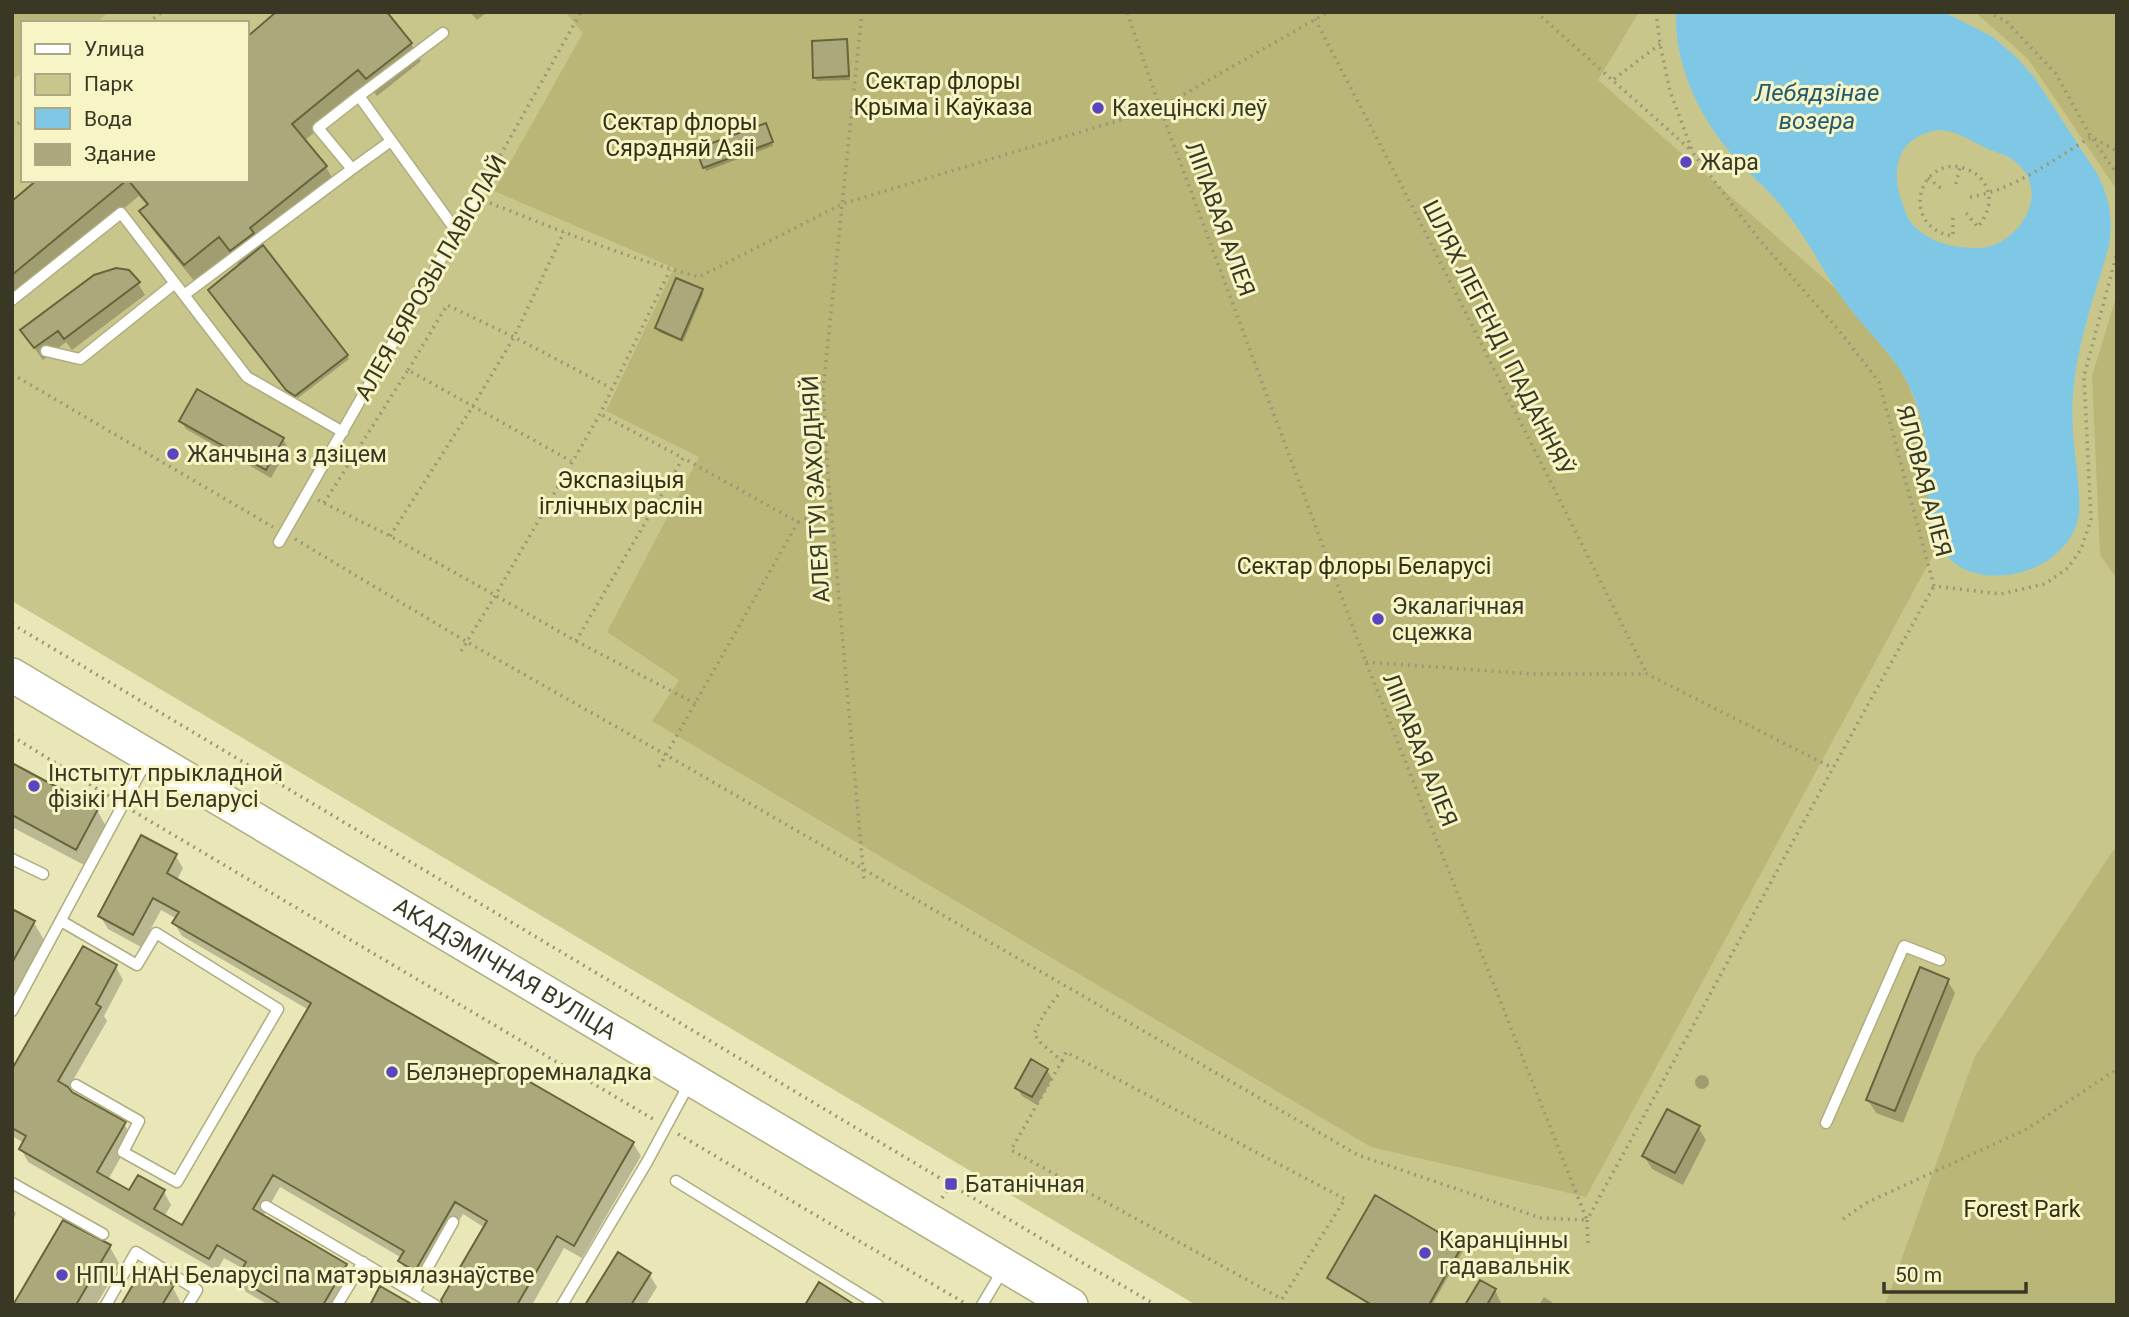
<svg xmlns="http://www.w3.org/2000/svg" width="2129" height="1317" font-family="Roboto,sans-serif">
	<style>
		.green { fill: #c9c68c; fill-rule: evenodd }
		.forest { fill: #bab677 }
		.water { fill: #7fc8e5; fill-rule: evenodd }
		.shadow { fill: #0003 }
		.building { fill: #aba87c; stroke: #68653b; stroke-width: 2 }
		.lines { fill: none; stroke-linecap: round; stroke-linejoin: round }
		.service-casing { stroke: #afad80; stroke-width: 13 }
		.primary-casing { stroke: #afad80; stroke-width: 36 }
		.path { stroke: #9a9976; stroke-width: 3.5; stroke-dasharray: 2 5; stroke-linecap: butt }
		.service { stroke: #fff; stroke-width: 10 }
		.primary { stroke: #fff; stroke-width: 33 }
		.poi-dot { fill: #5945bd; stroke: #f7f4c5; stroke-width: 2.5 }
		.labels { text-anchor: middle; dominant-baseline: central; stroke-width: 6; stroke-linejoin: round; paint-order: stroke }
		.park-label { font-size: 23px; fill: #323013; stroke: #f7f4c5 }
		.poi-label { font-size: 23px; fill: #393825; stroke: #f7f4c5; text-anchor: start }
		.street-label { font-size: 23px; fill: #393825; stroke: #f7f4c5 }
		.water-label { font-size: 24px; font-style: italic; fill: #215b70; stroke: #f7f4c5 }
	</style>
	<rect width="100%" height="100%" fill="#e9e7b8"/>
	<path class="green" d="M 12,12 L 2117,12 L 2117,1305 L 1196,1305 L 12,601 ZM 23,23 L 247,23 L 247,180 L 23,180 Z"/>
	<path class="forest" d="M 12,12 L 110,12 L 95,23 L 23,23 L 23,72 L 12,80 Z
		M 565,12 L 1639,12 L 1598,80 L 1836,289 L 1898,366 L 1907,381 L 1922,422 L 1925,439 L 1928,496 L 1935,533 L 1939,544 L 1586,1197 L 1371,1147 L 652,721 L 679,680 L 607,632 L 699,457 L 606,411 L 674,268 L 494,191 L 583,33 Z
		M 1975,12 L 2117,12 L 2117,190 L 2028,59 Z
		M 2117,294 L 2117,579 L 2100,555 L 2092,376 Z
		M 2117,845 L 2117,1305 L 1885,1305 L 1975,1056 Z"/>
	<path class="water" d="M 1676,12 L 1944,12 L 1993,37 L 2016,57 L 2034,77 L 2098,175 C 2110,200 2113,219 2109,246 C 2095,295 2076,345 2073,397 C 2071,422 2074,446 2077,471 C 2078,487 2081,504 2078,519 C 2075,535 2063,549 2051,558 C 2025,578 1976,584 1951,560 C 1919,530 1931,477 1925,437 C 1921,413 1912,388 1899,368 C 1884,346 1864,327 1848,306 C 1825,276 1810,242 1786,212 C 1771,192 1751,176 1735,158 C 1700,119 1674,65 1676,12 ZM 1940,130 C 1960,132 1967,139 1984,147 C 1995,153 2007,154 2017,163 C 2048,190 2025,235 1991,246 C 1981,249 1969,248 1959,247 C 1943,245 1928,239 1916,228 C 1909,222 1906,214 1903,205 C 1889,169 1898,135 1940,130 Z"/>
	<path class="shadow" d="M 279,12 L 411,44 L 421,61 L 377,96 L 370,87 L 304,141 L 326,167 L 336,185 L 261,245 L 349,359 L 298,398 L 290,394 L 213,294 L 241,267 L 230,254 L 195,282 L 152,229 L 142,212 L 148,207 L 139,196 L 12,301 L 12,203 L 40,180 L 247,180 L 247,39 Z
		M 470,12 L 487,12 L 477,20 Z
		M 846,41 L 848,45 L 850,80 L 817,81 L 815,77 Z
		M 767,129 L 773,146 L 706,171 L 704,167 Z
		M 138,283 L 145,295 L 72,350 L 66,342 L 43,360 L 30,342 Z
		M 701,290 L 703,294 L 683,342 L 659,332 L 657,328 Z
		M 181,421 L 283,439 L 288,448 L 271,478 L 186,429 Z
		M 12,765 L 97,810 L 107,828 L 86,866 L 12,827 Z
		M 175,855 L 183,868 L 177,880 L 633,1143 L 641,1156 L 582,1258 L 564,1248 L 532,1305 L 443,1305 L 485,1228 L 463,1214 L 423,1283 L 408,1274 L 400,1261 L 402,1258 L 280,1187 L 263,1217 L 346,1265 L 354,1278 L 338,1305 L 269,1305 L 246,1292 L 239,1278 L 244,1269 L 224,1258 L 217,1271 L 28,1162 L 21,1149 L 24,1143 L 12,1136 L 12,1073 L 116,967 L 123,980 L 104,1016 L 107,1021 L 68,1089 L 71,1093 L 124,1124 L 132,1137 L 108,1180 L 130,1193 L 164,1192 L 171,1205 L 164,1217 L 183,1228 L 309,1010 L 182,936 L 174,923 L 177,919 L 161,910 L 141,947 L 108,929 L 100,916 Z
		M 12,911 L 34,923 L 44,940 L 12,998 Z
		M 1947,980 L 1955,993 L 1903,1123 L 1876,1113 L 1868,1100 Z
		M 1047,1070 L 1052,1079 L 1037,1105 L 1022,1096 L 1017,1088 Z
		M1695 1082a7 7 0 1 1 14 0a7 7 0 1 1-14 0Z
		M 1698,1127 L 1706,1140 L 1683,1185 L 1652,1169 L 1644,1156 Z
		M 12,1207 L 16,1214 L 12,1221 Z
		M 110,1247 L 120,1265 L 96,1305 L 15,1305 Z
		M 1461,1247 L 1463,1251 L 1432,1305 L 1370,1305 L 1331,1282 L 1329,1278 Z
		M 649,1274 L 657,1287 L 646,1305 L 587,1305 Z
		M 172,1286 L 182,1305 L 123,1305 Z
		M 1495,1290 L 1502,1305 L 1467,1305 Z
		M 1544,1297 L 1556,1305 L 1539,1305 Z"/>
	<path class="building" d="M 276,12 L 387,12 L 412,43 L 366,79 L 358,70 L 292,124 L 327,166 L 250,228 L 254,233 L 230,251 L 219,237 L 184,265 L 139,211 L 148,204 L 128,180 L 247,180 L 247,37 Z
		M 847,39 L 849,76 L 813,78 L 812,41 Z
		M 766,123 L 773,142 L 703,168 L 696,149 Z
		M 37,180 L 127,180 L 12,275 L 12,201 Z
		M 263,245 L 348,355 L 295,396 L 286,390 L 208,290 Z
		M 116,268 L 129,270 L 140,282 L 64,339 L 58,331 L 34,348 L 20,330 L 94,275 Z
		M 676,278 L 703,289 L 681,340 L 655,328 Z
		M 197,389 L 284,438 L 266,470 L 179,421 Z
		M 12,763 L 98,809 L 76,850 L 12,815 Z
		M 141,835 L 177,854 L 167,873 L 634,1142 L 574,1246 L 557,1236 L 517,1305 L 443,1305 L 441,1300 L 487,1221 L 455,1202 L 415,1271 L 398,1261 L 404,1251 L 273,1175 L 253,1209 L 347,1264 L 323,1305 L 282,1305 L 237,1278 L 246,1262 L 217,1245 L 209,1259 L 19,1149 L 26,1136 L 12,1128 L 12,1069 L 83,946 L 117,965 L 96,1004 L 101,1007 L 58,1081 L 68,1087 L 72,1092 L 126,1122 L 97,1172 L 129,1190 L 138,1175 L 165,1190 L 154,1209 L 182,1225 L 311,1003 L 172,923 L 179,912 L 153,898 L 133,935 L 98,916 Z
		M 12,909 L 35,921 L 12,963 Z
		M 1920,967 L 1949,979 L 1895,1111 L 1866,1100 Z
		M 1031,1059 L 1048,1069 L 1032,1097 L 1015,1088 Z
		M 1667,1109 L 1700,1126 L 1675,1173 L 1642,1156 Z
		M 1375,1195 L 1462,1246 L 1429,1305 L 1372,1305 L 1327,1278 Z
		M 63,1220 L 111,1245 L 76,1305 L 13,1305 Z
		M 618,1252 L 651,1273 L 631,1305 L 585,1305 Z
		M 144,1266 L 174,1285 L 162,1305 L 121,1305 Z
		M 1480,1280 L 1496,1289 L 1487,1305 L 1465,1305 Z
		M 819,1282 L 855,1305 L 805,1305 Z
		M 380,1286 L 413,1305 L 370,1305 Z"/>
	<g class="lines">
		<g class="service-casing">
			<path id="service" d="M 359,96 L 443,33
				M 352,169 L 391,141
				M 184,295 L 352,169 L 318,128 L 359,96 L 457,232
				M 12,300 L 121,213 L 247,377 L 343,432
				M 46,351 L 80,359 L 175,283
				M 279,542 L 476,198
				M 12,859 L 43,874
				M 61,921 L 137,965 L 156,933 L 278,1009 L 177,1182 L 123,1152 L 139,1121 L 76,1085
				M 12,1011 L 148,758
				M 1826,1123 L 1904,946 L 1940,960
				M 676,1181 L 878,1305
				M 12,1183 L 103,1234
				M 266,1206 L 435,1305
				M 414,1292 L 453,1222
				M 106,1305 L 136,1252 L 197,1290 L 188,1305
				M 337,1305 L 363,1262
				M 562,1305 L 647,1162 L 689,1084
				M 982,1305 L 1004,1268"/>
		</g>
		<g class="primary-casing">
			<g id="primary">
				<path id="s1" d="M 12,675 L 1071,1305"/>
			</g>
		</g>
		<path class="path" d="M 862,12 L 823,390 L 828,475 L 864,880
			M 1536,12 L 1692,151
			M 1656,12 L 1660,44 L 1670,91 L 1693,153 L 1757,237 L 1842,334 L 1879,382 L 1934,586 L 2000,594 L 2045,584 L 2068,568 L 2081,549 L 2091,520 L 2084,376 L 2117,253
			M 1988,12 L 2006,21 L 2056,74 L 2091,137 L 2117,174
			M 1315,19 L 1411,204 L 1647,674
			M 148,23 L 162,12
			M 1614,79 L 1660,44
			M 12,128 L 23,120
			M 1928,178 L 1942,189
			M 1956,184 L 1960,167
			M 483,186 L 581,12
			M 1970,197 C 2014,190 2053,160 2091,137 L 2117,151
			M 490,203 C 558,230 628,258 699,277 L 842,204 L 1160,108 L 1328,12
			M 1953,218 L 1953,236 C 1897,227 1920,152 1966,169 C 1975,172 1982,178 1986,186 C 1993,201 1987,215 1978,227 L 1966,213
			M 408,370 L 447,305 L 514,337 L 611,388
			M 12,374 L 273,527
			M 318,500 L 390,536 L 576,641 L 683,458 L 600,414
			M 324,503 L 408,370 L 571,461
			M 798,522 L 831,508
			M 390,536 L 473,406 L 514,337 L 564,232
			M 295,539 L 467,642 L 666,755 L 1358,1155 L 1541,1218 L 1587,1220 L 1366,662 L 1160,108 L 1127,12
			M 12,624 L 1057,1248 L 1156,1305
			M 576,641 L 696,704
			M 461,651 L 495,596 L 600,414 L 670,270
			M 1366,662 L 1533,674 L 1647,674 L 1831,767
			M 12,736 L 112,798
			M 659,767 L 798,522 L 683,458
			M 133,811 L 653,1119
			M 1058,995 L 1044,1014 L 1034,1034 L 1041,1043 L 1062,1061 L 1011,1150 L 1282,1299 L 1345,1199 L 1066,1052 L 1062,1061
			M 678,1134 L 968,1305
			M 942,1198 L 951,1184
			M 1843,1219 L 1866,1203 L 2027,1129 L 2117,1069
			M 1588,1243 L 1587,1220 C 1703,1009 1816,796 1934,586"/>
		<use href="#service" class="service"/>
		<use href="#primary" class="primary"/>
	</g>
	<g class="poi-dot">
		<circle cx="1098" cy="108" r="7"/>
		<circle cx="1686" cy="162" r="7"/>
		<circle cx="173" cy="454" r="7"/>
		<circle cx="1378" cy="619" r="7"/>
		<circle cx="34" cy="786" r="7"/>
		<circle cx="392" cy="1072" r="7"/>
		<rect x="944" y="1177" width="14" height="14" rx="3.5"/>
		<circle cx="1425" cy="1253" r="7"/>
		<circle cx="62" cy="1275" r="7"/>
	</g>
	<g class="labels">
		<g class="park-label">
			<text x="943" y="81">Сектар флоры<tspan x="943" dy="26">Крыма і Каўказа</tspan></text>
			<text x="680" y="122">Сектар флоры<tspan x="680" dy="26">Сярэдняй Азіі</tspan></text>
			<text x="621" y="480">Экспазіцыя<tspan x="621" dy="26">іглічных раслін</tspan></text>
			<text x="1364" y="566">Сектар флоры Беларусі</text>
			<text x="2022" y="1209">Forest Park</text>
		</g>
		<g class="poi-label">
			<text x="1112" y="108">Кахецінскі леў</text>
			<text x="1700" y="162">Жара</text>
			<text x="187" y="454">Жанчына з дзіцем</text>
			<text x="1392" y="606">Экалагічная<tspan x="1392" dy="26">сцежка</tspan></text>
			<text x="48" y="773">Інстытут прыкладной<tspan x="48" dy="26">фізікі НАН Беларусі</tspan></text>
			<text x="406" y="1072">Белэнергоремналадка</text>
			<text x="965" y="1184">Батанічная</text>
			<text x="1439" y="1240">Каранцінны<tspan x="1439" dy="26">гадавальнік</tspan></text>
			<text x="76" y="1275">НПЦ НАН Беларусі па матэрыялазнаўстве</text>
		</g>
		<g class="street-label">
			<text transform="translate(1220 219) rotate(70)">ЛІПАВАЯ АЛЕЯ</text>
			<text transform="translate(431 278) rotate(-60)">АЛЕЯ БЯРОЗЫ ПАВІСЛАЙ</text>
			<text transform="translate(1498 338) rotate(63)">ШЛЯХ ЛЕГЕНД І ПАДАННЯЎ</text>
			<text transform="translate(1924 481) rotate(75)">ЯЛОВАЯ АЛЕЯ</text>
			<text transform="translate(816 489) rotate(-93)">АЛЕЯ ТУІ ЗАХОДНЯЙ</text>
			<text transform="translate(1420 750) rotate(68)">ЛІПАВАЯ АЛЕЯ</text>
			<text stroke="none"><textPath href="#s1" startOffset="574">АКАДЭМІЧНАЯ ВУЛІЦА</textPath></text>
		</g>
		<g class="water-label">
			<text x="1817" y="93">Лебядзінае<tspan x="1817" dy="28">возера</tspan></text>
		</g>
	</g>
	<rect width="2129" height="1317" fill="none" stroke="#393825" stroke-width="28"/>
	<rect x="21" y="21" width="228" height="161" fill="#f7f4c5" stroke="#aba985" stroke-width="2"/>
	<rect x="35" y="44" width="35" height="10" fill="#ffffff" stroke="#aba985" stroke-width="2"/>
	<text x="84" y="56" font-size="21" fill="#393825">Улица</text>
	<rect x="35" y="74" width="35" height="21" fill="#c9c68c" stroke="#aba985" stroke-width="2"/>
	<text x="84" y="91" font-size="21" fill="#393825">Парк</text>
	<rect x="35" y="108" width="35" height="21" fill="#7fc8e5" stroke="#aba985" stroke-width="2"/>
	<text x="84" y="126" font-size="21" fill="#393825">Вода</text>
	<rect x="35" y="144" width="35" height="21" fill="#aba87c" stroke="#aba985" stroke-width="2"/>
	<text x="84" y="161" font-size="21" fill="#393825">Здание</text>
	<path d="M1884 1282v10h142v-10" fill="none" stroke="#393825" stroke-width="3.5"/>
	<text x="1895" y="1282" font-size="21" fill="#393825" stroke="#f7f4c5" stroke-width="5" paint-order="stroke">50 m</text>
</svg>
